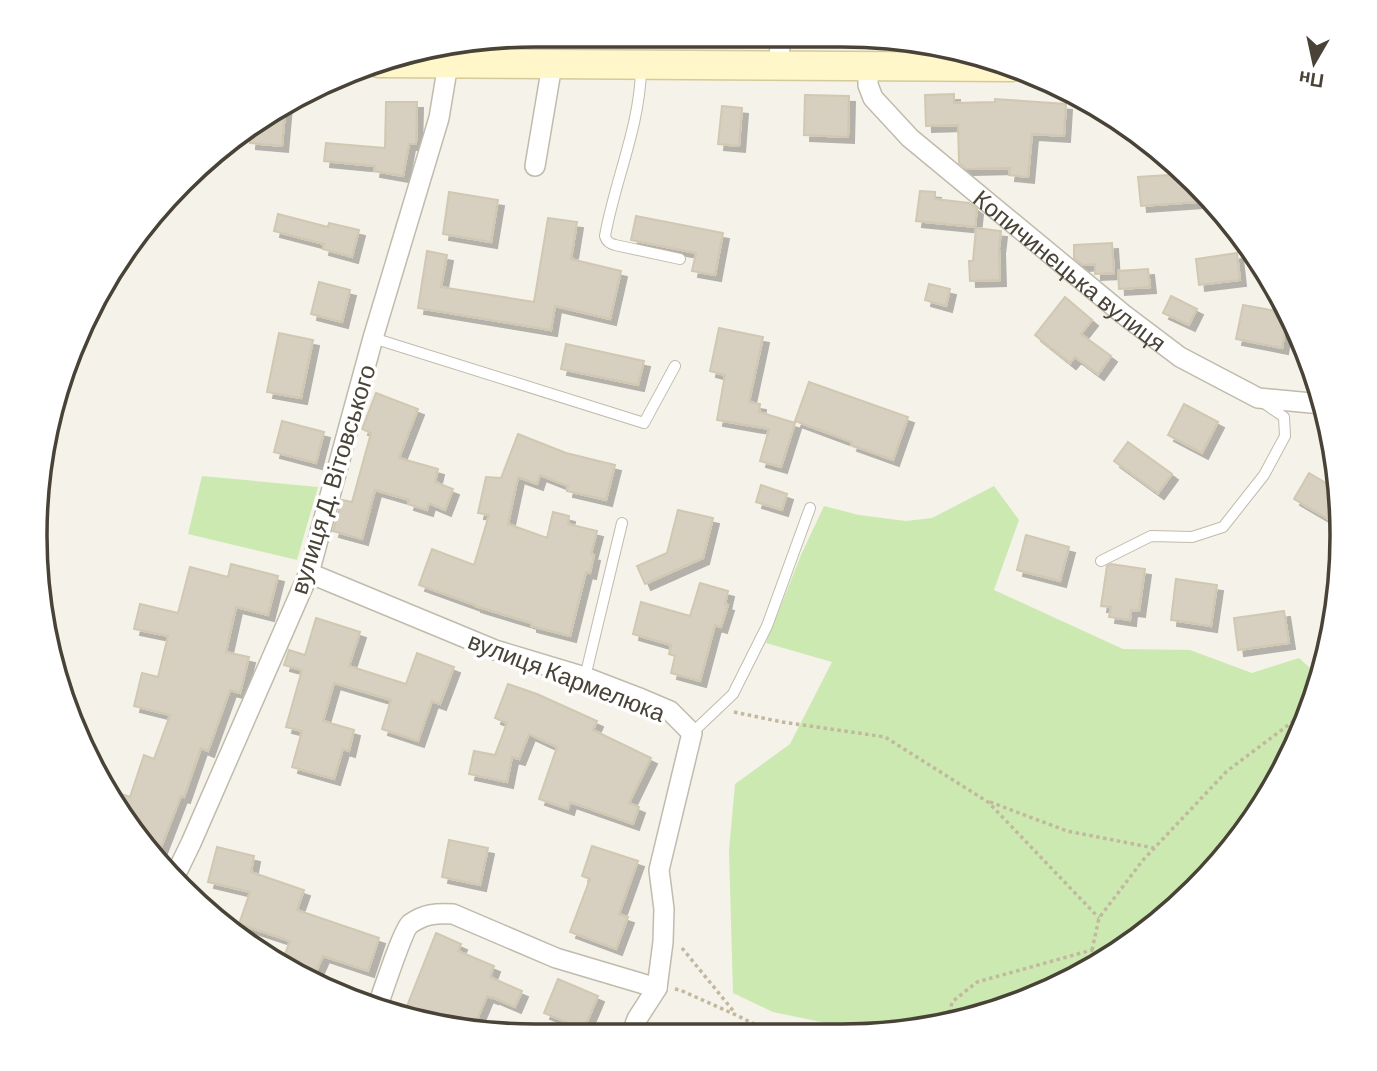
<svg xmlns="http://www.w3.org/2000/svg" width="1377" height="1071" font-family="Barlow,sans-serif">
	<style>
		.green { fill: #cce9b2 }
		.building { fill: #d7cfbf; stroke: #d1c8b2; stroke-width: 2; filter: url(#shadow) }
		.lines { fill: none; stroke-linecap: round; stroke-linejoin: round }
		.service-casing { stroke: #c0bbac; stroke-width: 12 }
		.minor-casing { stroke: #c0bbac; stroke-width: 22 }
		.secondary-casing { stroke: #d5ca99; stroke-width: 31 }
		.path { stroke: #c2b89d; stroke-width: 3.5; stroke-dasharray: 3.5 3.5; stroke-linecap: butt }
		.service { stroke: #fff; stroke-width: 10 }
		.minor { stroke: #fff; stroke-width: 19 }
		.secondary { stroke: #fff6c9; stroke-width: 28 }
		.labels { text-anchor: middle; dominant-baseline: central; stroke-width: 7; stroke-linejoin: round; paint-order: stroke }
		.street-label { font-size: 24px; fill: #494337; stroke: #fff }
		.rim { fill: none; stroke: #494337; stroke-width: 3.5 }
	</style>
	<defs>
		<filter id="shadow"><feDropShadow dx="6" dy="6" stdDeviation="0" flood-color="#0004"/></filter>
	</defs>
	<rect width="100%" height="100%" fill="#f5f2e9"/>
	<path class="green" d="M 202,476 L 318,487 L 297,560 L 188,534 Z
		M 994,486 L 1019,520 L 994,590 L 1123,649 L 1190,650 L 1252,673 L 1299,658 L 1320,677 L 1291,757 L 1239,840 L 1172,912 L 1092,969 L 1002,1010 L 875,1035 L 842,1034 L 826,1023 L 773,1012 L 733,993 L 729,850 L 735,784 L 790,744 L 832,662 L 766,643 L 801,555 L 824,506 L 859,515 L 906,521 L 932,518 Z"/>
	<path class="building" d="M 954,94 L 954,103 L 995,102 L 995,99 L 1066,104 L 1064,136 L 1032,134 L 1028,177 L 1009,175 L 1010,168 L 967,169 L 959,163 L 958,125 L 926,126 L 925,95 Z
		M 805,95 L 849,96 L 848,137 L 804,135 Z
		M 286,102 L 282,146 L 250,143 L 251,128 Z
		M 386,102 L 417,102 L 416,144 L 409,144 L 403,176 L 374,171 L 375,166 L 324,161 L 326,143 L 385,148 Z
		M 722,106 L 742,108 L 739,146 L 718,144 Z
		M 1184,174 L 1213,201 L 1141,206 L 1138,177 Z
		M 920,191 L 935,192 L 935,199 L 969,203 L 977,209 L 975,227 L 916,221 Z
		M 449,192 L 498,200 L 491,242 L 443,234 Z
		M 278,214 L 328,227 L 329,223 L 359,230 L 352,257 L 323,249 L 324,244 L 274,231 Z
		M 636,216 L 723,233 L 715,275 L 692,271 L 696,253 L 631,240 Z
		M 548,218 L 577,222 L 571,259 L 621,271 L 610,319 L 555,306 L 551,330 L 418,308 L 427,251 L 447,255 L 441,287 L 534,302 Z
		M 976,228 L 1001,231 L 999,248 L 1000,280 L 970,281 L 969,261 L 973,261 Z
		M 1112,243 L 1114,273 L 1095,274 L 1095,264 L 1083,265 L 1074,258 L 1074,245 Z
		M 1237,253 L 1240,280 L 1199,285 L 1196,259 Z
		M 1148,269 L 1150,287 L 1119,289 L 1118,271 Z
		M 319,282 L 350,290 L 342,322 L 311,314 Z
		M 929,284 L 950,289 L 946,306 L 925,300 Z
		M 1171,296 L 1197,309 L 1189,325 L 1163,313 Z
		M 1065,297 L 1092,320 L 1081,334 L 1111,356 L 1098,374 L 1075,357 L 1070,363 L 1035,335 Z
		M 1243,305 L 1288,313 L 1282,348 L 1236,339 Z
		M 719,328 L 763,337 L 749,402 L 760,404 L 759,412 L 795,423 L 781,467 L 760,461 L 769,429 L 717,420 L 725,375 L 710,371 Z
		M 279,333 L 313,340 L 301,398 L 267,392 Z
		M 566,344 L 644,361 L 638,385 L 561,369 Z
		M 809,382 L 908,417 L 893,460 L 851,445 L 852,442 L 795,421 Z
		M 376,393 L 418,409 L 399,458 L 438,469 L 435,482 L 453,489 L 445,510 L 429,503 L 427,510 L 408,504 L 409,500 L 375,490 L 362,539 L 333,531 L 342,500 L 352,502 L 371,433 L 362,429 Z
		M 1184,404 L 1218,422 L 1202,453 L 1168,435 Z
		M 282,421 L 324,432 L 316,463 L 274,452 Z
		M 518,434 L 566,453 L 615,465 L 606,500 L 567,491 L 568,486 L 540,475 L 537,484 L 518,477 L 508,524 L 547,538 L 553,512 L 569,516 L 568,524 L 597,531 L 591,554 L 594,555 L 590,573 L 586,572 L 570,636 L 531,626 L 531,623 L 475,606 L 475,605 L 419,585 L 432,549 L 474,565 L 489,515 L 478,513 L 486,477 L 501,478 Z
		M 1128,442 L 1172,474 L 1158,493 L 1114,461 Z
		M 1309,473 L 1338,490 L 1339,501 L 1328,519 L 1294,499 Z
		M 761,485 L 787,494 L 782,510 L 756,502 Z
		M 678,510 L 713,518 L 703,558 L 645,584 L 637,566 L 667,553 Z
		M 1026,535 L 1069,547 L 1060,581 L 1017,570 Z
		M 231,564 L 278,576 L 268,615 L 236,607 L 226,652 L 249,657 L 240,693 L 230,690 L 208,751 L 201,748 L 184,797 L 181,796 L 160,850 L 144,844 L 104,788 L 130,797 L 144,755 L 154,759 L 170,715 L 134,706 L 142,673 L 158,677 L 168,636 L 134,629 L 140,604 L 178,613 L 190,567 L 228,577 Z
		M 1111,564 L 1145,569 L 1139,611 L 1131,610 L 1130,620 L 1109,617 L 1111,607 L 1101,606 L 1107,566 Z
		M 1176,579 L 1217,585 L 1211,626 L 1171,620 Z
		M 700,583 L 728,591 L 725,604 L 728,605 L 721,627 L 715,625 L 700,681 L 671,673 L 675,656 L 669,654 L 671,645 L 633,634 L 641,602 L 690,616 Z
		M 1284,611 L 1289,643 L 1238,650 L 1234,618 Z
		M 316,618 L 360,632 L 349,666 L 406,684 L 417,653 L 454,667 L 440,704 L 432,701 L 418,741 L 382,729 L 391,700 L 334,683 L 323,721 L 354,730 L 349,751 L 343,749 L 334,779 L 292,767 L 302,731 L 286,727 L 302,670 L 284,665 L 289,650 L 305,655 Z
		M 508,684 L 537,694 L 597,721 L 593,730 L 651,758 L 629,803 L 639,807 L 633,824 L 570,802 L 568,809 L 539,799 L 557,747 L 529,734 L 519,759 L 512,757 L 507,782 L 469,774 L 474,751 L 495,755 L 507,723 L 495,718 Z
		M 449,840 L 488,848 L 480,885 L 442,877 Z
		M 592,846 L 638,861 L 619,914 L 628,917 L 616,949 L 570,932 L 590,879 L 582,876 Z
		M 217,847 L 254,856 L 251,872 L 304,890 L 297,910 L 379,938 L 368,971 L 323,956 L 312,981 L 281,964 L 290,941 L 239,924 L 250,892 L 208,882 Z
		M 436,933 L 461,944 L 458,951 L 494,966 L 490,977 L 522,991 L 515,1007 L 492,997 L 492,998 L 487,996 L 474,1027 L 438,1026 L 403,1016 Z
		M 558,979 L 598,996 L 584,1029 L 544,1013 Z"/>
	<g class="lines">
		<g class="service-casing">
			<path id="service" d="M 641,69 C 640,126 615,180 605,236 C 607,242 609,243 615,245 L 680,259
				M 373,338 L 644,423 L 675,366
				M 1101,561 L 1151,536 L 1192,537 L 1223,527 L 1264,475 L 1285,436 L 1284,417 L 1264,403
				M 585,677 L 622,523
				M 692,733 L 733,694 L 767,626 L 810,508"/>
		</g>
		<g class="minor-casing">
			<g id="minor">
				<path d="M 778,66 L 781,36"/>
				<path id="s1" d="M 868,67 L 868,85 L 873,98 L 910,138 L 1123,314 L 1180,357 L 1258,398 L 1322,404"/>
				<path d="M 535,166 L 552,65"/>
				<path d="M 309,573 L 495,650 L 585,677 L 637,697 L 670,711 L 692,733 L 659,870 L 664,909 L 663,942 L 657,988 L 637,1019 L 633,1030"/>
				<path d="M 174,878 L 191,843 L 309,573 L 373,338 L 439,118 L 448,64"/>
				<path d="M 377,1008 C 382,994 403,930 410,924 C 424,914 436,913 453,914 L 556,958 L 657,988"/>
			</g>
		</g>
		<g class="secondary-casing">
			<path id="secondary" d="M 379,63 L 1012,67"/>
		</g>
		<path class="path" d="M 734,712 L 782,722 L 885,737 L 988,802 L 1099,918
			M 990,802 L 1067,831 L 1154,848
			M 682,948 L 735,1013
			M 1092,950 L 1099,918 L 1143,860 L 1227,771 L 1303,714 L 1306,714
			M 675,989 L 680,990 L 736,1015 L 766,1030 L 814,1034
			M 948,1020 L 952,1002 L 977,982 L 1092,950 L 1108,958"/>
		<use href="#service" class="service"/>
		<use href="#minor" class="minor"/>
		<use href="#secondary" class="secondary"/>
	</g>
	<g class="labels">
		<g class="street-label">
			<text stroke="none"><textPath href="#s1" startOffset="294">Копичинецька вулиця</textPath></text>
			<text transform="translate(332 479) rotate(-73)">вулиця Д. Вітовського</text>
			<text transform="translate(567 676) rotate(21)">вулиця Кармелюка</text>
		</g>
	</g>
	<path d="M0 0H1377V1071H0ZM535 47H842A488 488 0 0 1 1330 535V536A488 488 0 0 1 842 1024H535A488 488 0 0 1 47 536V535A488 488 0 0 1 535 47Z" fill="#fff" fill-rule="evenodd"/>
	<path class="rim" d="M535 47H842A488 488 0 0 1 1330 535V536A488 488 0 0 1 842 1024H535A488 488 0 0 1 47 536V535A488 488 0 0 1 535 47Z"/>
	<g transform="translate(1314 63) rotate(189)" stroke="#ffffff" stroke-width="5" paint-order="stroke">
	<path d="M0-5L12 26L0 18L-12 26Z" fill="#494337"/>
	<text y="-10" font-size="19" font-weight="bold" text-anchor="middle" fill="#494337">Пн</text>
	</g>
</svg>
